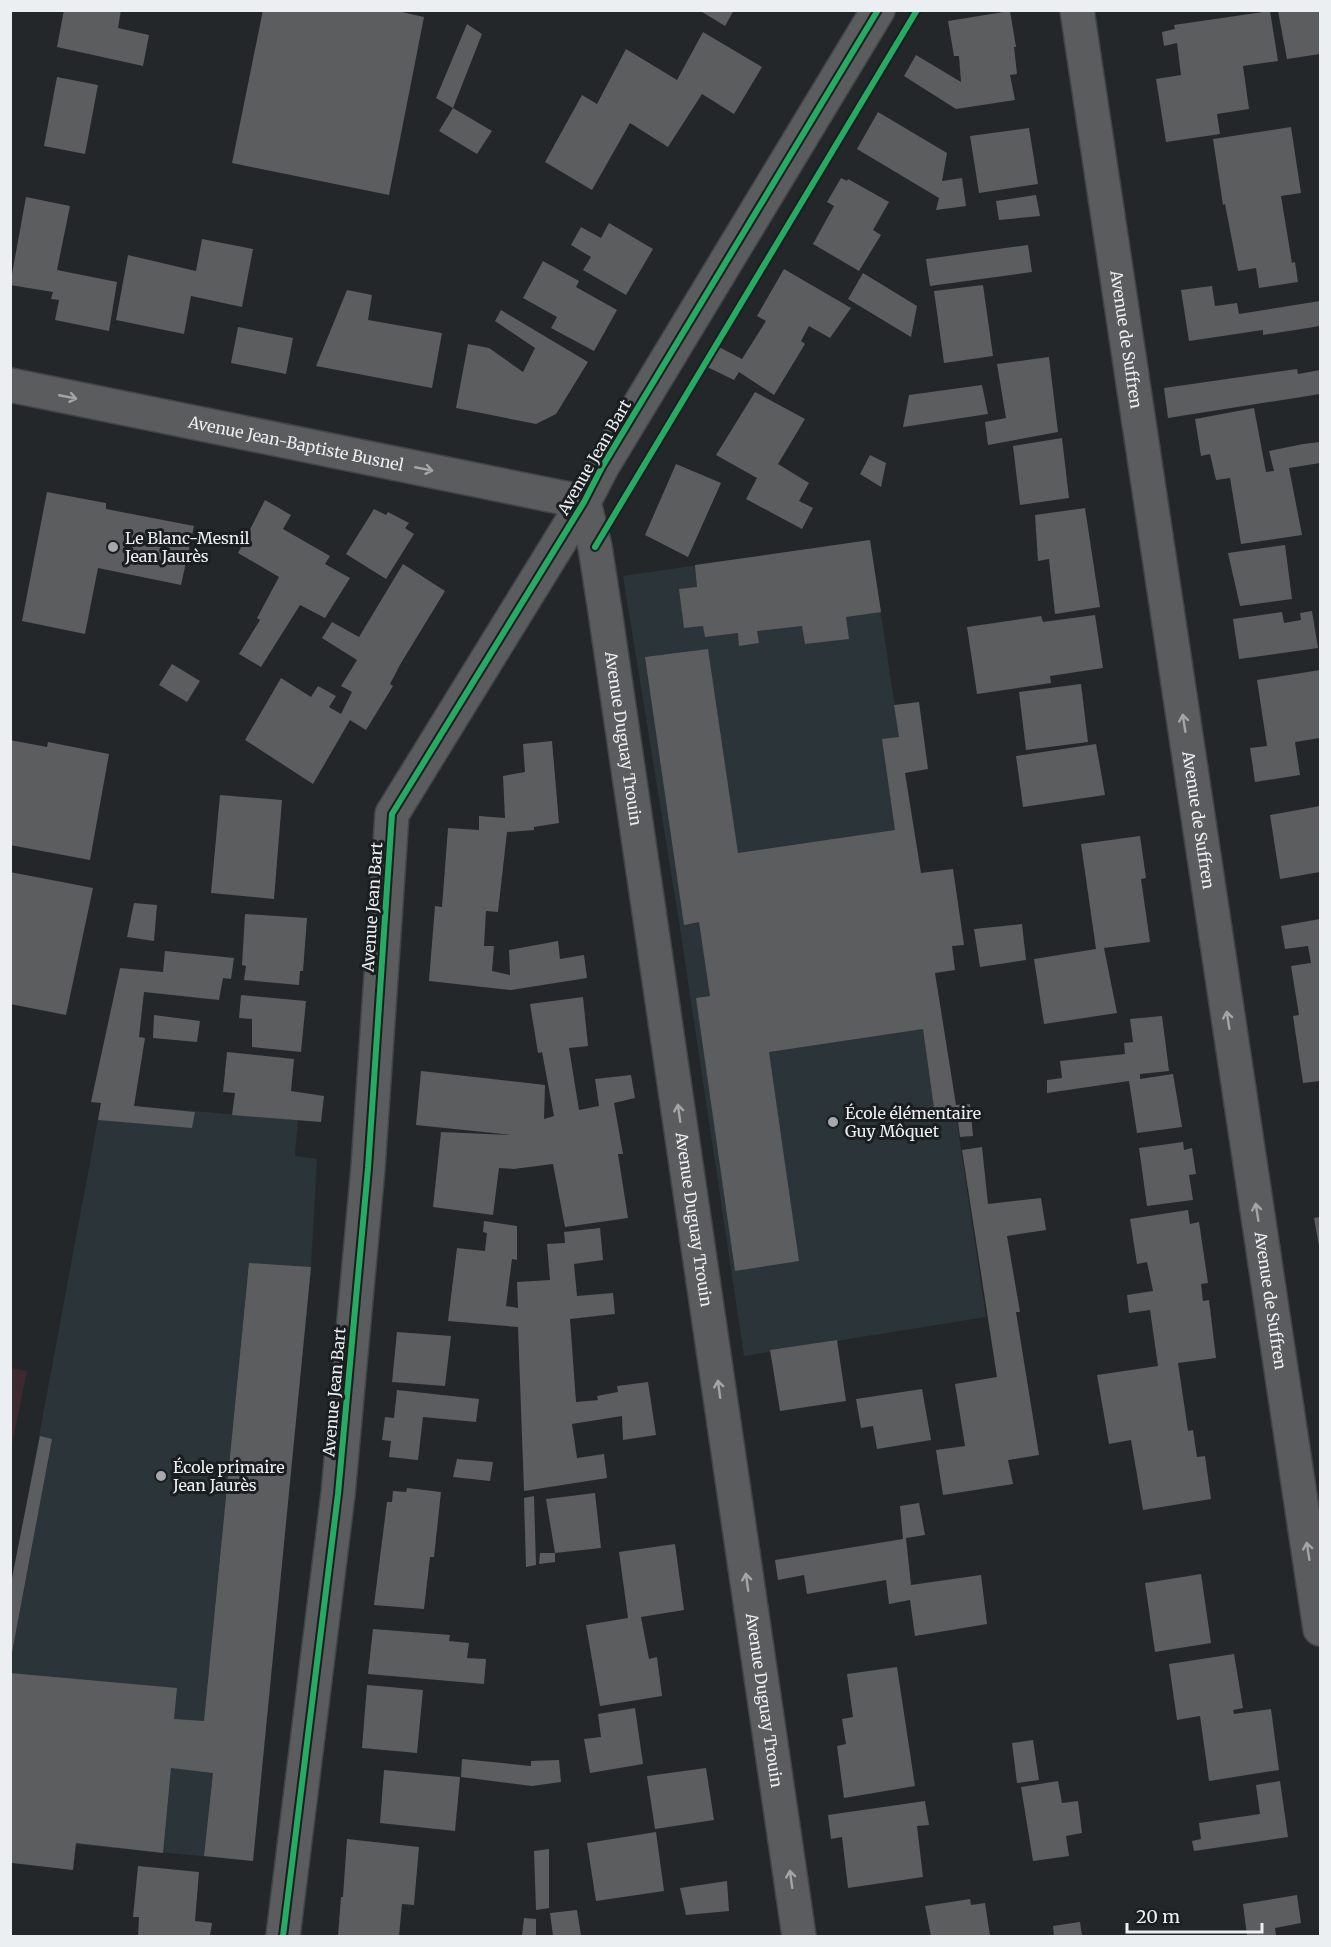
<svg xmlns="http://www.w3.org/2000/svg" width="1331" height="1947" font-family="Merriweather,serif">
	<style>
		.built { fill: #2b3439 }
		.green { fill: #3d2a2e }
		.building { fill: #5b5d5f }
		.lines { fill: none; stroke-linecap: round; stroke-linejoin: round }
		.minor-casing { stroke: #424547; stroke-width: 36 }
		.minor { stroke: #5a5c5d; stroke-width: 33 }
		.cycleway-casing { stroke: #1a1e21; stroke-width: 10 }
		.cycleway { stroke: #26ab63; stroke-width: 6 }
		.oneway { stroke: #a3a6a7 }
		.poi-dot { fill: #a6a9ab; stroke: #1a1e21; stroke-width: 2 }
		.labels { text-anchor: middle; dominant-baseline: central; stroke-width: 6; stroke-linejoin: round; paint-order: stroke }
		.street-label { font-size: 16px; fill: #eceff1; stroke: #1a1e21 }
		.poi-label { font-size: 16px; fill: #eceff1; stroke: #1a1e21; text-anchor: start }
	</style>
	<rect width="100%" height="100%" fill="#242729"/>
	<path class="built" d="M 870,540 L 986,1317 L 744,1356 L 680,928 L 623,576 Z
		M 101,1103 L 298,1120 L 295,1156 L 317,1159 L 311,1267 L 253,1861 L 11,1838 L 11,1587 Z"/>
	<path class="green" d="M 11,1368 L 27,1371 L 11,1449 L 10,1368 Z"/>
	<path class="building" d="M 64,10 L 121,10 L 118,28 L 149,35 L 143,66 L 57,47 Z
		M 263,10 L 393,10 L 424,17 L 389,195 L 232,163 Z
		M 699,10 L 734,10 L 725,26 Z
		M 1320,10 L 1320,54 L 1287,59 L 1278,11 Z
		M 1010,11 L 1016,47 L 1014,47 L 1017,74 L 1010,75 L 1015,100 L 956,109 L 904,76 L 916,55 L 961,82 L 959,56 L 954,56 L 948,21 Z
		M 1270,11 L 1278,61 L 1243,66 L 1249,109 L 1217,114 L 1220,134 L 1166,142 L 1156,79 L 1181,75 L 1177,43 L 1164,46 L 1162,32 L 1175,29 L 1174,25 Z
		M 467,24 L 482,34 L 453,108 L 436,98 Z
		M 703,32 L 762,67 L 734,114 L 702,94 L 668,147 L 630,123 L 592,190 L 545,162 L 582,95 L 597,104 L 626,49 L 677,80 Z
		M 57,77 L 98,85 L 85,154 L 44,146 Z
		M 453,108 L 492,131 L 477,154 L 439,131 Z
		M 878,112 L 947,153 L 942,181 L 962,178 L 966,206 L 936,210 L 939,198 L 857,149 Z
		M 1291,127 L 1301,193 L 1281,196 L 1292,263 L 1295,262 L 1298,282 L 1259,288 L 1256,268 L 1238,271 L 1225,204 L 1223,205 L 1213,139 Z
		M 1029,128 L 1038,184 L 979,193 L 970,136 Z
		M 841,178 L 847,181 L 848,179 L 889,202 L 873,230 L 881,235 L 859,271 L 813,244 L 834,206 L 827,202 Z
		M 1036,195 L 1040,216 L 999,220 L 996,201 Z
		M 26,197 L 70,206 L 57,270 L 117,282 L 109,331 L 55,320 L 59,300 L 51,299 L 53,292 L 10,285 Z
		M 609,223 L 653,249 L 626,295 L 583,270 L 591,257 L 571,245 L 581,227 L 601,238 Z
		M 202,239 L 253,249 L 242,307 L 191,296 L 184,334 L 116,320 L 128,255 L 196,271 Z
		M 1028,245 L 1032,272 L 930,286 L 926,259 Z
		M 543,261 L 579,281 L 576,287 L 617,310 L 594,351 L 551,328 L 557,317 L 523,298 Z
		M 784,269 L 851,308 L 830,338 L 809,326 L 801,341 L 805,344 L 774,395 L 739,372 L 734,380 L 705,366 L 717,346 L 742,359 L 766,321 L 757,316 Z
		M 863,273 L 917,306 L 911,337 L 848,299 Z
		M 983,285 L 993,356 L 944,363 L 934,291 Z
		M 1212,286 L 1215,306 L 1237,303 L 1239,314 L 1320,301 L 1320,326 L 1263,335 L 1263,330 L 1189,341 L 1181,290 Z
		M 347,290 L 372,295 L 368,320 L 442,333 L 432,388 L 316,366 Z
		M 501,310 L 588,362 L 556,414 L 536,424 L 456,408 L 468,344 L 489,348 L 523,372 L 535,348 L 495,321 Z
		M 238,327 L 293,338 L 286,374 L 231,363 Z
		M 1049,357 L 1058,432 L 988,445 L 985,422 L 1006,418 L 997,364 Z
		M 1297,369 L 1298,374 L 1320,370 L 1320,394 L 1168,418 L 1164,388 Z
		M 982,385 L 988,414 L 903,427 L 909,395 Z
		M 755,392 L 805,419 L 778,464 L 809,483 L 799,501 L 813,508 L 802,529 L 746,499 L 757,478 L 716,455 Z
		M 1254,408 L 1266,472 L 1274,471 L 1269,451 L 1303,444 L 1320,442 L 1320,463 L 1289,468 L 1302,535 L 1241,544 L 1230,478 L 1216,480 L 1210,454 L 1201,456 L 1195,419 Z
		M 1062,438 L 1069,498 L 1020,505 L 1013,446 Z
		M 870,455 L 886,463 L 881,487 L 860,474 Z
		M 676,464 L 721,483 L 688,557 L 645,535 Z
		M 47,492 L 106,503 L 106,509 L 194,526 L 181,585 L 98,568 L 85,634 L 22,621 Z
		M 265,500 L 291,515 L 283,529 L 330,556 L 325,564 L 350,578 L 325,618 L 300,605 L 261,667 L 239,654 L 260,620 L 257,618 L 279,577 L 238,553 Z
		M 1085,508 L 1100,607 L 1055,614 L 1049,559 L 1038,561 L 1035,515 Z
		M 374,509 L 386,515 L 388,512 L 409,523 L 405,528 L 414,534 L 386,579 L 346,554 Z
		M 870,540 L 881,612 L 846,617 L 849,639 L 805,644 L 802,626 L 757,631 L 759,643 L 739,646 L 738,633 L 705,637 L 703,626 L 684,628 L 679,589 L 697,587 L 695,565 Z
		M 1285,545 L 1292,599 L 1240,606 L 1228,553 Z
		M 403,564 L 445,591 L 401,663 L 390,684 L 393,686 L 366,730 L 350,720 L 313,784 L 245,740 L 281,678 L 311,697 L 318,686 L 336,696 L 329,707 L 341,714 L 352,692 L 341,686 L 357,660 L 322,638 L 332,622 L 359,637 Z
		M 1312,611 L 1318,648 L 1239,659 L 1233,619 L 1282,612 L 1284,623 L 1301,620 L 1300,613 Z
		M 1095,615 L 1103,668 L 1050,676 L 1051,683 L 977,694 L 967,627 L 1041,616 L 1043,622 Z
		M 708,649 L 738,853 L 895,830 L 882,739 L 899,737 L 894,705 L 919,702 L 928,769 L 905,773 L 921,873 L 953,869 L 964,945 L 952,946 L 955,970 L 935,973 L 956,1105 L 970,1104 L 973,1136 L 960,1137 L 957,1114 L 935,1115 L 923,1029 L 769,1052 L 799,1261 L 735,1271 L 696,998 L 710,996 L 699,922 L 684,925 L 645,657 Z
		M 172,664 L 200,681 L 187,702 L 159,685 Z
		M 1320,670 L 1320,738 L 1295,742 L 1300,775 L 1255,782 L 1250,748 L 1267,746 L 1257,680 Z
		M 1081,684 L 1088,742 L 1026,750 L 1019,692 Z
		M 10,740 L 47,747 L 48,742 L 109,754 L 90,860 L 10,845 Z
		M 552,741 L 559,823 L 534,827 L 534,830 L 507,832 L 498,912 L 486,911 L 484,946 L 494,946 L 492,971 L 510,975 L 509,950 L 558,941 L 560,959 L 584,955 L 587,978 L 511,990 L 429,981 L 435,906 L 442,907 L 448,828 L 479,830 L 479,816 L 505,818 L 503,776 L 525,772 L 523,744 Z
		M 1096,744 L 1105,795 L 1023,807 L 1016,756 Z
		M 220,795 L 282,800 L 274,899 L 211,893 Z
		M 1320,806 L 1320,872 L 1280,879 L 1270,815 Z
		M 1140,836 L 1146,878 L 1141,879 L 1150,942 L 1104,948 L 1117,1013 L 1044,1024 L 1034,959 L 1096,949 L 1081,844 Z
		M 10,872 L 93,888 L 66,1015 L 10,1004 Z
		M 134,903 L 157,905 L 154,941 L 127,937 Z
		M 245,914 L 307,918 L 303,971 L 300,971 L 299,985 L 244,980 L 246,966 L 242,965 Z
		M 1320,919 L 1320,1081 L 1303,1083 L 1293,1016 L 1299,1015 L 1291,966 L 1311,963 L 1308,946 L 1285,949 L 1281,926 Z
		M 1022,924 L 1026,960 L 980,967 L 974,929 Z
		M 165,951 L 234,958 L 231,979 L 223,978 L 219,1000 L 144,992 L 139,1037 L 145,1038 L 134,1106 L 195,1112 L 192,1128 L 98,1120 L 101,1103 L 91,1102 L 120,968 L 163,972 Z
		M 241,995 L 306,1001 L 301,1052 L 252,1047 L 252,1019 L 239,1018 Z
		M 583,997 L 588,1046 L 569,1048 L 579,1110 L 599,1106 L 595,1079 L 631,1075 L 635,1098 L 614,1103 L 623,1154 L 618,1154 L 628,1218 L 565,1227 L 553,1164 L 514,1169 L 499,1168 L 493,1215 L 433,1207 L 441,1132 L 512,1135 L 416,1125 L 421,1071 L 545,1085 L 544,1119 L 554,1116 L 542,1052 L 538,1053 L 530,1004 Z
		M 154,1015 L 200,1021 L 197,1042 L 153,1038 Z
		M 1162,1016 L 1169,1071 L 1140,1074 L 1140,1079 L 1173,1074 L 1182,1127 L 1137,1133 L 1129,1081 L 1047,1093 L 1047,1080 L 1062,1078 L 1060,1061 L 1125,1054 L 1124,1043 L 1133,1042 L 1130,1019 Z
		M 227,1052 L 294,1059 L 291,1091 L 324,1096 L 321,1122 L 232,1115 L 235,1093 L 223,1092 Z
		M 1183,1142 L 1184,1150 L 1192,1148 L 1196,1174 L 1189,1175 L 1193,1200 L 1147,1206 L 1139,1148 Z
		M 982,1147 L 988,1204 L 1041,1198 L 1046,1230 L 1007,1236 L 1020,1312 L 1016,1312 L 1039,1455 L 1008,1460 L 1013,1484 L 943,1495 L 936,1450 L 965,1446 L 955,1384 L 997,1377 L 962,1150 Z
		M 1188,1210 L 1190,1224 L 1199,1222 L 1208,1283 L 1201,1284 L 1203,1301 L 1209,1300 L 1216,1358 L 1178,1363 L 1188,1431 L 1193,1430 L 1197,1457 L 1205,1456 L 1211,1499 L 1143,1510 L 1131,1440 L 1109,1444 L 1097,1375 L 1158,1366 L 1150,1310 L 1129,1313 L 1127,1295 L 1153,1291 L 1147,1262 L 1137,1264 L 1130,1219 Z
		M 1320,1217 L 1320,1246 L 1319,1246 L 1314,1218 Z
		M 484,1221 L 517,1226 L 517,1260 L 512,1259 L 506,1306 L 518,1308 L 517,1282 L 550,1280 L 547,1244 L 565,1243 L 564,1232 L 600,1228 L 603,1260 L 574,1264 L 577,1296 L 613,1293 L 615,1314 L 570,1319 L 576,1402 L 598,1400 L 597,1396 L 618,1392 L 617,1386 L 648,1382 L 656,1435 L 623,1440 L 622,1416 L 572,1424 L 577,1458 L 604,1454 L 607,1478 L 524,1491 L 518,1327 L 448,1321 L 457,1248 L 485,1251 L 487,1233 L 483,1232 Z
		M 249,1263 L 311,1267 L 253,1861 L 204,1856 L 213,1773 L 171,1768 L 163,1853 L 76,1843 L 73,1870 L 12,1863 L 10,1673 L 177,1688 L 174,1719 L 204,1721 Z
		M 397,1332 L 451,1336 L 445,1386 L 392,1382 Z
		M 837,1340 L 846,1401 L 780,1411 L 770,1350 Z
		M 922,1389 L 931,1440 L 877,1449 L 873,1426 L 861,1428 L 856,1399 Z
		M 397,1390 L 479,1399 L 476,1422 L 423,1417 L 418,1460 L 389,1457 L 391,1441 L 382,1440 L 385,1417 L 394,1418 Z
		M 40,1436 L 52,1439 L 10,1663 L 10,1588 Z
		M 457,1459 L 493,1462 L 490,1481 L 453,1477 Z
		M 407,1488 L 441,1492 L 434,1557 L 430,1557 L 424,1609 L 374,1605 L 387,1502 L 392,1502 L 393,1491 L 406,1492 Z
		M 595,1493 L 601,1548 L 555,1553 L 546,1499 Z
		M 534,1496 L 536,1565 L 526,1567 L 524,1498 Z
		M 919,1503 L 925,1535 L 906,1538 L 911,1585 L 981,1575 L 987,1624 L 915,1636 L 910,1600 L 889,1604 L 886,1580 L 807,1594 L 804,1575 L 778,1580 L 775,1560 L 903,1539 L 900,1506 Z
		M 675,1544 L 684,1610 L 641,1617 L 649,1659 L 657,1657 L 662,1696 L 600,1706 L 586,1625 L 628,1618 L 619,1552 Z
		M 540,1553 L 555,1553 L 555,1562 L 539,1564 Z
		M 1201,1574 L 1211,1643 L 1155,1652 L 1145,1583 Z
		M 373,1629 L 450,1635 L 449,1641 L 469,1643 L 467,1658 L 486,1659 L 484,1684 L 368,1674 Z
		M 1234,1654 L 1243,1708 L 1233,1710 L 1234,1714 L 1271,1709 L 1279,1770 L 1209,1781 L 1200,1716 L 1177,1720 L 1169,1664 Z
		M 897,1667 L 915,1786 L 844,1798 L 837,1746 L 846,1744 L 842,1719 L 853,1717 L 847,1674 Z
		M 367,1685 L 423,1690 L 417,1753 L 362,1748 Z
		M 635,1708 L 643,1764 L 590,1773 L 584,1739 L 601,1737 L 598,1714 Z
		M 1033,1740 L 1039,1780 L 1017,1783 L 1012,1743 Z
		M 462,1759 L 531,1766 L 531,1761 L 559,1760 L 561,1782 L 532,1786 L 461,1777 Z
		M 706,1768 L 714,1820 L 655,1829 L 647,1776 Z
		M 384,1770 L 460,1777 L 455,1831 L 380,1823 Z
		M 1058,1781 L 1062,1803 L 1078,1801 L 1082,1833 L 1066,1836 L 1069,1856 L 1033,1861 L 1021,1787 Z
		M 1280,1781 L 1288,1837 L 1194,1851 L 1192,1841 L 1201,1839 L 1199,1823 L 1260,1814 L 1256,1785 Z
		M 925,1801 L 929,1825 L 917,1826 L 923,1877 L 848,1888 L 842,1837 L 831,1839 L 828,1815 Z
		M 656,1832 L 664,1891 L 596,1901 L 587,1843 Z
		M 347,1839 L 419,1847 L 414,1905 L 402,1904 L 399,1936 L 338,1936 L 341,1897 L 343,1897 Z
		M 549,1849 L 549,1908 L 536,1910 L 534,1851 Z
		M 138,1866 L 199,1872 L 195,1921 L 212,1923 L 210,1936 L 138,1936 L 139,1917 L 133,1917 Z
		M 727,1881 L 729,1911 L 686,1915 L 680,1888 Z
		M 1297,1895 L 1301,1923 L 1275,1928 L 1276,1936 L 1247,1936 L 1243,1904 Z
		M 970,1899 L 971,1905 L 985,1903 L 990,1936 L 931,1936 L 925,1906 Z
		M 577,1910 L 581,1936 L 553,1936 L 550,1913 Z
		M 524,1918 L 536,1919 L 536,1936 L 522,1936 Z
		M 1080,1922 L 1082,1936 L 1054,1936 L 1053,1926 Z"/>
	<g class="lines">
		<g class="minor-casing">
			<g id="minor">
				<path id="s1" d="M 1077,10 L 1320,1629"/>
				<path id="s2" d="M 10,385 L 584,502"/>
				<path id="s3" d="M 584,502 L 595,547 L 605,611 L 799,1936"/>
				<path d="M 283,1936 L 338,1494 L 368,1168 L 392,814 L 584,502 L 602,467 L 878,10"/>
			</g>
		</g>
		<use href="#minor" class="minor"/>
		<g class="cycleway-casing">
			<path id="cycleway" d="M 595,547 L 917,10
				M 283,1936 L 338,1494 L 368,1168 L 392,814 L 584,502 L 602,467 L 878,10"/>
		</g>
		<use href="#cycleway" class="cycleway"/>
	</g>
	<defs><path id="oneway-shaft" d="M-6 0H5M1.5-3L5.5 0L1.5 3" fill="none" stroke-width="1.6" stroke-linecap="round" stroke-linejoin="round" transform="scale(1.5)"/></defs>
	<g class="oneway">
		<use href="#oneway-shaft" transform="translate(68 397) rotate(11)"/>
		<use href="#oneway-shaft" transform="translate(424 469) rotate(11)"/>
		<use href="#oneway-shaft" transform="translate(1184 723) rotate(-99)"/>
		<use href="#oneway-shaft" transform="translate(1228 1020) rotate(-99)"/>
		<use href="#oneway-shaft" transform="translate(679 1113) rotate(-98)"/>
		<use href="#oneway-shaft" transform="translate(1257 1212) rotate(-99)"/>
		<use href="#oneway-shaft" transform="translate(719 1389) rotate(-98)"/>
		<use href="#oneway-shaft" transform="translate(1308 1551) rotate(-99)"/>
		<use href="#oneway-shaft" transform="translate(747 1582) rotate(-98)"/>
		<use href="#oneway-shaft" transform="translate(791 1879) rotate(-98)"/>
	</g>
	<g class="poi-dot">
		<circle cx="113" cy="547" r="6"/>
		<circle cx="833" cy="1122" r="6"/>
		<circle cx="161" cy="1476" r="6"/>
	</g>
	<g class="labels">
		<g class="street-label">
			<text stroke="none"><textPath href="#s1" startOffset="333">Avenue de Suffren</textPath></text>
			<text stroke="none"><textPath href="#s2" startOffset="292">Avenue Jean-Baptiste Busnel</textPath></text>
			<text transform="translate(594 457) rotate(-60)">Avenue Jean Bart</text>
			<text stroke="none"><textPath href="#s3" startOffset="240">Avenue Duguay Trouin</textPath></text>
			<text stroke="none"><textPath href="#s1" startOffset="819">Avenue de Suffren</textPath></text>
			<text transform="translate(372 907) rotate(-86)">Avenue Jean Bart</text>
			<text stroke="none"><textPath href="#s3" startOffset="726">Avenue Duguay Trouin</textPath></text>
			<text stroke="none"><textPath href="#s1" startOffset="1305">Avenue de Suffren</textPath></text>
			<text transform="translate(334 1392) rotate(-85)">Avenue Jean Bart</text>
			<text stroke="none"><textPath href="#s3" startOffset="1212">Avenue Duguay Trouin</textPath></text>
		</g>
		<g class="poi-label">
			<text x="125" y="538">Le Blanc-Mesnil<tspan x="125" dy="18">Jean Jaurès</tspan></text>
			<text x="845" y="1113">École élémentaire<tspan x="845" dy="18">Guy Môquet</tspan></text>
			<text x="173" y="1467">École primaire<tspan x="173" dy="18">Jean Jaurès</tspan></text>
		</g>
	</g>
	<rect width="1331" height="1947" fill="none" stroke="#eceff1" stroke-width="24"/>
	<path d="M1127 1923v9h135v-9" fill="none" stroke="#eceff1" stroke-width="3"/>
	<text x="1136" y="1923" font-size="18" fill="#eceff1" stroke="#1a1e21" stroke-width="4.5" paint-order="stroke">20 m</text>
</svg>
